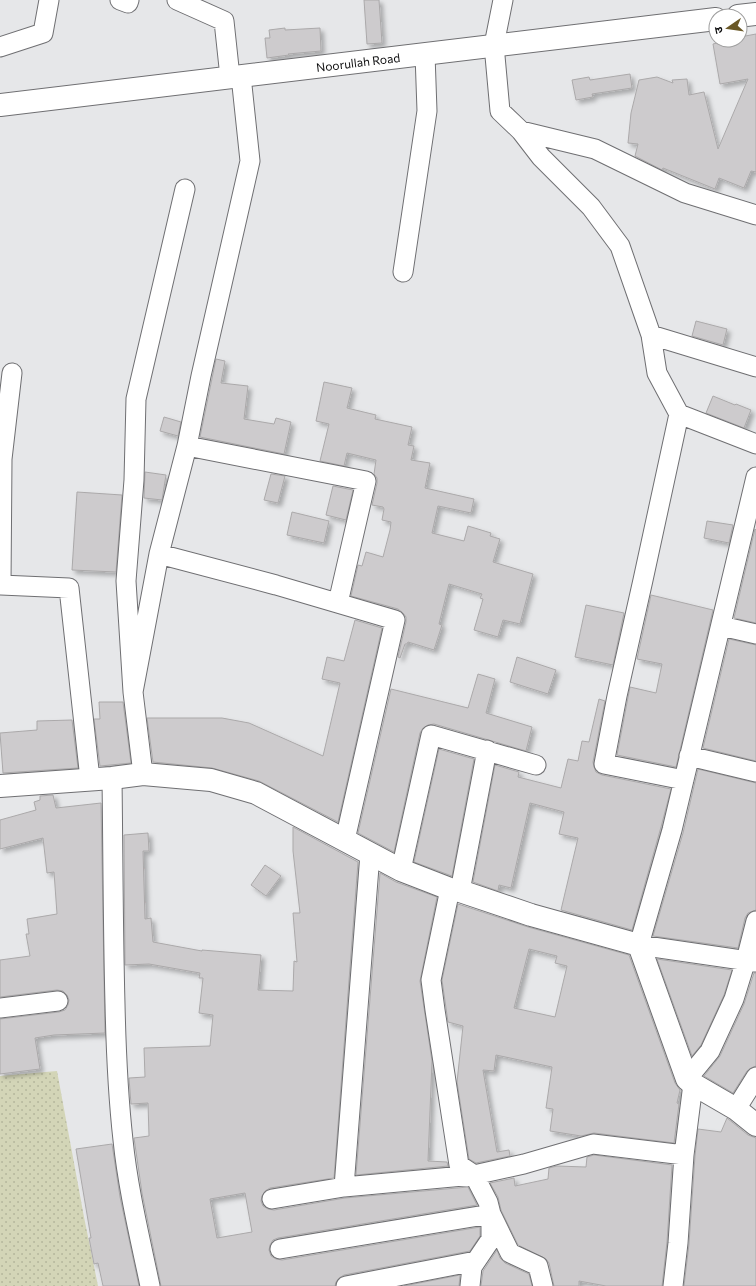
<svg xmlns="http://www.w3.org/2000/svg" width="756" height="1286" font-family="Commissioner,'Noto Sans Devanagari',sans-serif">
	<style>
		.park { fill: url(#park-dots) }
		.building { fill: #cdcbcd; stroke: #aba9aa; fill-rule: evenodd; filter: url(#shadow) }
		.lines { fill: none; stroke-linecap: round; stroke-linejoin: round }
		.street-casing { stroke: #6f6f72; stroke-width: 21 }
		.secondary-casing { stroke: #6f6f72; stroke-width: 24 }
		.street { stroke: #fff; stroke-width: 19 }
		.secondary { stroke: #fff; stroke-width: 22 }
		.labels { text-anchor: middle; dominant-baseline: central; stroke-width: 3; stroke-linejoin: round; paint-order: stroke }
		.street-label { font-size: 12px; fill: #0c0c0d; stroke: #fff }
	</style>
	<defs>
		<pattern id="park-dots" width="8" height="8" patternUnits="userSpaceOnUse"><rect width="8" height="8" fill="#d3d5b7"/><path d="M2 2h.1M6 6h.1" fill="none" stroke="#b4b69c" stroke-width="1.8" stroke-linecap="round"/></pattern>
		<filter id="shadow"><feDropShadow dx="3.5" dy="3.5" stdDeviation="2" flood-color="#0004"/></filter>
	</defs>
	<rect width="100%" height="100%" fill="#e6e7e9"/>
	<path class="park" d="M 57,1071 L 84,1217 L 98,1286 L 0,1286 L 0,1076 Z"/>
	<path class="building" d="M 364,0 L 379,0 L 382,43 L 367,44 Z
		M 285,28 L 285,30 L 320,28 L 321,51 L 288,54 L 289,55 L 267,58 L 265,38 L 270,38 L 269,30 Z
		M 756,34 L 756,172 L 751,171 L 744,188 L 719,178 L 715,189 L 663,168 L 662,170 L 635,156 L 638,144 L 628,143 L 631,113 L 639,80 L 657,77 L 673,83 L 672,80 L 687,79 L 689,95 L 704,92 L 718,149 L 748,79 L 720,84 L 713,44 L 729,40 L 740,40 L 740,37 Z
		M 630,74 L 632,88 L 592,94 L 593,97 L 576,100 L 572,80 L 589,77 L 590,80 Z
		M 696,321 L 727,329 L 723,345 L 692,336 Z
		M 216,359 L 225,361 L 221,383 L 248,386 L 244,419 L 274,424 L 276,418 L 291,422 L 284,454 L 200,437 Z
		M 324,382 L 352,388 L 347,408 L 376,415 L 375,419 L 412,427 L 408,445 L 414,446 L 411,460 L 430,463 L 425,488 L 474,499 L 471,513 L 438,506 L 432,533 L 464,541 L 468,526 L 491,533 L 490,536 L 500,539 L 493,562 L 533,574 L 520,624 L 503,620 L 498,637 L 474,630 L 483,599 L 480,598 L 482,594 L 449,584 L 439,624 L 442,625 L 434,650 L 408,642 L 407,644 L 405,644 L 400,658 L 398,657 L 406,622 L 406,617 L 403,613 L 398,609 L 351,596 L 358,565 L 362,566 L 366,552 L 383,557 L 390,530 L 391,522 L 382,520 L 384,509 L 383,507 L 372,505 L 377,483 L 377,478 L 374,474 L 376,460 L 347,453 L 344,466 L 320,461 L 329,424 L 316,421 Z
		M 713,396 L 735,405 L 736,404 L 751,410 L 744,428 L 706,413 Z
		M 164,417 L 181,422 L 178,436 L 160,431 Z
		M 145,472 L 166,475 L 162,500 L 144,498 Z
		M 271,474 L 285,476 L 278,503 L 264,500 Z
		M 333,486 L 353,490 L 346,520 L 326,515 Z
		M 77,492 L 122,495 L 116,572 L 72,570 Z
		M 292,512 L 329,521 L 324,543 L 287,535 Z
		M 707,521 L 733,525 L 729,543 L 704,538 Z
		M 755,529 L 756,530 L 756,623 L 734,618 Z
		M 651,595 L 713,610 L 676,767 L 617,755 L 630,687 L 656,693 L 662,664 L 637,659 Z
		M 586,605 L 624,613 L 613,665 L 575,657 Z
		M 355,620 L 382,628 L 338,822 L 259,781 L 212,768 L 153,762 L 147,718 L 222,718 L 249,723 L 323,756 L 340,683 L 322,679 L 327,657 L 344,661 Z
		M 729,639 L 756,645 L 756,761 L 703,748 Z
		M 517,657 L 556,670 L 548,694 L 510,682 Z
		M 478,674 L 495,679 L 486,713 L 532,727 L 526,751 L 434,724 L 428,725 L 423,728 L 420,733 L 394,852 L 358,833 L 391,689 L 468,708 Z
		M 599,699 L 605,701 L 593,762 L 594,767 L 596,772 L 602,775 L 671,789 L 661,827 L 632,930 L 561,910 L 578,838 L 559,834 L 564,812 L 530,803 L 511,888 L 499,885 L 498,891 L 473,882 L 495,765 L 519,772 L 518,777 L 561,788 L 568,759 L 578,761 L 582,741 L 589,742 Z
		M 99,702 L 123,702 L 131,763 L 100,766 L 94,719 L 100,719 Z
		M 72,720 L 78,768 L 3,773 L 0,733 L 37,730 L 37,721 Z
		M 439,749 L 474,759 L 452,876 L 414,862 Z
		M 698,769 L 756,783 L 756,910 L 753,911 L 748,913 L 745,918 L 738,948 L 653,936 L 683,833 Z
		M 53,795 L 56,808 L 101,803 L 105,1033 L 54,1035 L 35,1038 L 40,1069 L 0,1074 L 0,1019 L 59,1012 L 65,1010 L 68,1005 L 69,1000 L 67,995 L 63,991 L 57,990 L 0,997 L 0,960 L 30,956 L 26,934 L 29,934 L 27,919 L 57,914 L 54,872 L 47,873 L 43,838 L 0,849 L 0,820 L 36,810 L 34,802 L 40,800 L 40,796 Z
		M 293,827 L 358,862 L 334,1178 L 270,1188 L 265,1191 L 262,1196 L 261,1201 L 263,1206 L 268,1209 L 274,1210 L 345,1198 L 468,1187 L 477,1205 L 278,1238 L 273,1240 L 270,1245 L 269,1250 L 271,1256 L 276,1259 L 282,1260 L 480,1227 L 480,1236 L 470,1251 L 344,1275 L 339,1278 L 336,1282 L 335,1286 L 161,1286 L 142,1193 L 134,1138 L 149,1136 L 148,1103 L 131,1104 L 129,1078 L 145,1077 L 144,1048 L 210,1046 L 213,1015 L 199,1013 L 203,978 L 199,978 L 200,973 L 149,964 L 125,965 L 124,835 L 148,833 L 149,851 L 143,851 L 145,919 L 151,918 L 153,942 L 202,951 L 202,950 L 261,955 L 258,990 L 293,991 L 294,961 L 297,962 L 293,913 L 300,913 L 293,851 ZM 245,1193 L 252,1232 L 217,1238 L 210,1199 Z
		M 265,865 L 281,876 L 266,896 L 251,885 Z
		M 380,873 L 396,882 L 437,897 L 420,981 L 432,1061 L 428,1161 L 447,1162 L 448,1166 L 356,1175 Z
		M 458,904 L 528,927 L 629,955 L 675,1083 L 680,1090 L 677,1103 L 679,1104 L 674,1143 L 594,1133 L 581,1136 L 550,1131 L 553,1109 L 546,1108 L 552,1067 L 496,1055 L 494,1071 L 483,1070 L 497,1152 L 509,1150 L 510,1156 L 476,1163 L 469,1159 L 457,1082 L 463,1026 L 448,1022 L 442,980 ZM 529,949 L 557,956 L 555,963 L 567,966 L 555,1017 L 514,1008 Z
		M 657,959 L 732,970 L 724,995 L 701,1045 L 692,1056 Z
		M 754,973 L 756,973 L 756,1066 L 751,1068 L 747,1071 L 733,1093 L 704,1076 L 720,1056 L 744,1004 Z
		M 727,1118 L 748,1135 L 756,1138 L 756,1286 L 684,1286 L 689,1244 L 695,1156 L 698,1129 L 721,1132 Z
		M 112,1144 L 120,1197 L 139,1286 L 103,1286 L 98,1263 L 94,1264 L 89,1238 L 91,1238 L 76,1149 Z
		M 594,1155 L 672,1165 L 667,1242 L 662,1286 L 606,1286 L 579,1281 L 579,1286 L 554,1286 L 549,1263 L 546,1259 L 518,1245 L 501,1210 L 498,1197 L 490,1183 L 514,1178 L 515,1186 L 548,1179 L 549,1168 L 557,1166 L 586,1167 L 587,1157 Z
		M 497,1250 L 500,1258 L 505,1263 L 529,1274 L 532,1286 L 481,1286 L 483,1271 Z
		M 460,1275 L 459,1286 L 404,1286 Z"/>
	<g class="lines">
		<g class="street-casing">
			<path id="street" d="M 120,0 L 128,3 L 129,0
				M 177,0 L 224,21 L 230,77
				M 503,0 L 494,45 L 500,111 L 521,131 L 541,157 L 591,207 L 620,246 L 651,335 L 657,373 L 679,414 L 643,580 L 617,696 L 604,764 L 684,780
				M 0,47 L 43,33 L 49,0
				M 521,131 L 595,149 L 685,193 L 756,215
				M 403,272 L 427,111 L 425,54
				M 651,335 L 756,367
				M 12,373 L 2,459 L 1,585 L 69,588 L 90,779
				M 679,414 L 756,444
				M 187,446 L 366,481 L 338,603
				M 756,477 L 672,830 L 639,945 L 756,962
				M 159,554 L 276,585 L 395,620 L 345,840
				M 721,626 L 756,634
				M 133,692 L 159,554 L 187,446 L 201,376 L 250,161 L 241,76
				M 689,756 L 756,772
				M 143,774 L 133,692 L 126,581 L 134,480 L 136,399 L 185,189
				M 112,778 C 113,853 113,929 115,1004 C 116,1050 118,1095 123,1140 C 128,1189 140,1238 150,1286
				M 401,870 L 431,735 L 536,765
				M 450,889 L 431,980 L 435,1010 L 459,1165 L 474,1175 L 488,1202 L 491,1214 L 510,1253 L 538,1266 L 543,1286
				M 460,891 L 487,750
				M 0,1008 L 58,1001
				M 687,1079 L 710,1051 L 734,999 L 746,960 L 756,921
				M 736,1109 L 756,1077
				M 344,1187 L 370,854
				M 272,1199 L 344,1187 L 474,1175 L 524,1164 L 593,1144 L 684,1155
				M 280,1249 L 491,1214 L 491,1239 L 472,1267 L 470,1286
				M 346,1286 L 476,1261
				M 673,1286 L 678,1243 L 684,1155 L 693,1084"/>
		</g>
		<g class="secondary-casing">
			<path id="secondary" d="M 738,16 L 756,14
				M 0,105 L 716,19
				M 0,786 L 112,778 L 143,774 L 211,780 L 256,793 L 401,870 L 450,889 L 460,891 L 531,915 L 639,945 L 687,1079 L 693,1084 L 736,1109 L 756,1125"/>
		</g>
		<use href="#street" class="street"/>
		<use href="#secondary" class="secondary"/>
	</g>
	<g class="labels">
		<g class="street-label">
			<text transform="translate(358 62) rotate(-7)">Noorullah Road</text>
		</g>
	</g>
	<g transform="translate(728 28) rotate(257)"><circle r="19" fill="#ffffff" stroke="#9e9e9e"/>
	<path d="M0-3L7 15L0 10L-7 15Z" fill="#6a5826"/>
	<text y="-6" font-size="11" font-weight="bold" text-anchor="middle" fill="#0c0c0d">उ</text>
	</g>
</svg>
